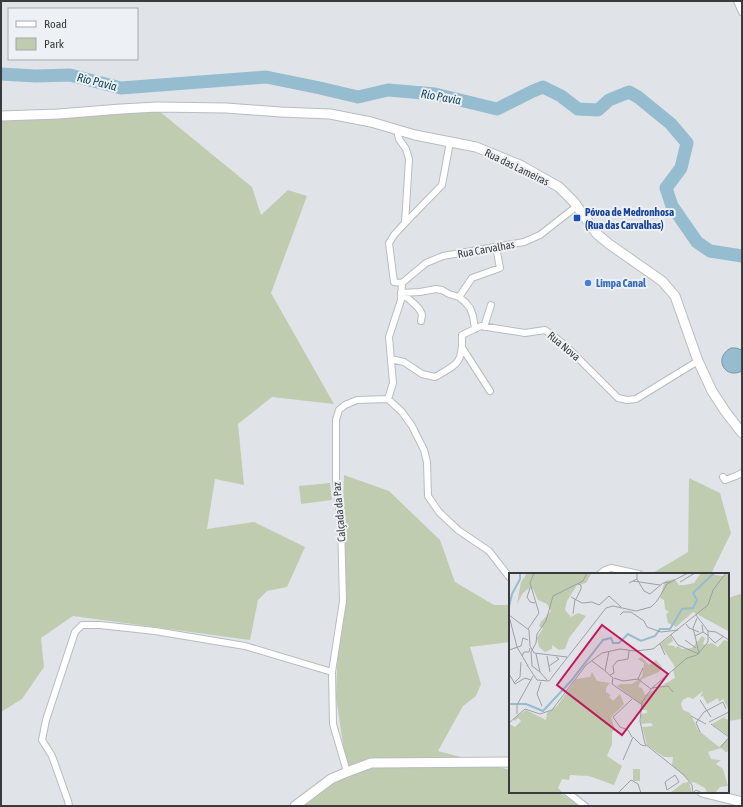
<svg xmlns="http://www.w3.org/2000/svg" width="743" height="807" font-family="'Asap Condensed',sans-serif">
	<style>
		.green { fill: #c0ccb0 }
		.water { fill: #95bccf; stroke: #7a95a3 }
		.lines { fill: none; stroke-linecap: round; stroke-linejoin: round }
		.river { stroke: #95bccf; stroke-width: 13 }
		.street-casing { stroke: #b8bcc0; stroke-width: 8 }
		.secondary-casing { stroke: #b8bcc0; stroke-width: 11 }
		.street { stroke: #fff; stroke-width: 6 }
		.secondary { stroke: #fff; stroke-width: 9 }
		.transit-dot { fill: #1a4fb4; stroke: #edf1f5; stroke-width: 1.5 }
		.shop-dot { fill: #3f7fe0; stroke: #edf1f5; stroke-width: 1.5 }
		.labels { text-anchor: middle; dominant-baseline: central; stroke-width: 4; stroke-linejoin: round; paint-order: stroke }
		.street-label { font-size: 11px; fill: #3a3b3d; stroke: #edf1f5 }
		.transit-label { font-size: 11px; font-weight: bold; fill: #164399; stroke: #edf1f5; text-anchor: start }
		.shop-label { font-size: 11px; font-weight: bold; fill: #366cbe; stroke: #edf1f5; text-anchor: start }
		.water-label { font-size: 12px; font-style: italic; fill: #14485d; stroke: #edf1f5 }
		.inset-river { fill: none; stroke: #95bccf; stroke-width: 2 }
		.inset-road { fill: none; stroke: #9ea0a4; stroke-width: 1 }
		.view { fill: #c2185b; fill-opacity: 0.15; stroke: #c2185b; stroke-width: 2 }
		.inset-edge { fill: none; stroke: #3a3b3d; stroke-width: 2 }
	</style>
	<rect width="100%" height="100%" fill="#e0e4e8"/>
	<path class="green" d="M 159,111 L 252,187 L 261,215 L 288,190 L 307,196 L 271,293 L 334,404 L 272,397 L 238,424 L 244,485 L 215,479 L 207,529 L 254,522 L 305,547 L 287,587 L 267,591 L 258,600 L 250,640 L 73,616 L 41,638 L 44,667 L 22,699 L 1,712 L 1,115 Z
		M 344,475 L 389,491 L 440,540 L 455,582 L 494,605 L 510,605 L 510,642 L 470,647 L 481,684 L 476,696 L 463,706 L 438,751 L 510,770 L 510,792 L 558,792 L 581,806 L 301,806 L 347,771 L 336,697 Z
		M 689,478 L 720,493 L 731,533 L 711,574 L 644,574 L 651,574 L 688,552 Z
		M 330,483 L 332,500 L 301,504 L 299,486 Z
		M 740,594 L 742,596 L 742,719 L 728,721 L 728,598 Z"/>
	<path class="water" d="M 731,348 L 736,348 L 742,350 L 742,371 C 724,380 713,357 731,348 Z"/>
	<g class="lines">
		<path class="river" d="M 1,74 L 36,76 L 70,75 L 121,88 L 266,77 L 320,88 L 358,97 L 388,90 L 435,94 L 497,109 L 533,91 L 543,87 L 561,96 L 578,109 L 598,110 L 609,100 L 629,92 L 638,97 L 671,124 L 687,143 L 681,168 L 666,188 L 672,206 L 697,242 L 710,251 L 742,256"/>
		<g class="street-casing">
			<path id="street" d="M 737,1 L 742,12
				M 397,130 L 399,139 L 406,149 L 409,159 L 405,223
				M 402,283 L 394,282 L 389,243 L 394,235 L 405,223 L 442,185 L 450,142
				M 401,293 L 420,292 L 436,289 L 442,290 L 449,294 L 459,297 L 465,302 L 470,308 L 473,316 L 475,329
				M 401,293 C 407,298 421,307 422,315 C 422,315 421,321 421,321
				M 459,297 L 472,278 L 500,268 L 496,247
				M 484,327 L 491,305
				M 463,349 L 490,391
				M 391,359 L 404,362 L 422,374 L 435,377 C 458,364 463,363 462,335 L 481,326 L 525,333 L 545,330 L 565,345 L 618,398 L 627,400 L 636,399 L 698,361
				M 388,399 L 402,412 L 412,426 L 424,450 L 427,462 L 428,496 L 439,512 L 458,530 L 489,551 L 510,578
				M 723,477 L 725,480 L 736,476 L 742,473
				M 600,574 L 605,570 L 611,568 L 639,574
				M 347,772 L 333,724 L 332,672 L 343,601 L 341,524 L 336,482 L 336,420 L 339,410 L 345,405 L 357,400 L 388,399 L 393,383 L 389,337 L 401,300 L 402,283 L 426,263 L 443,256 L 524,242 L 540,235 L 577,206
				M 567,792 L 585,806
				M 69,806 L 68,801 L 52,756 L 42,740 L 46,720 L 75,632 L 82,625 L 100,625 L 155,631 L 245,646 L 332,672"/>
		</g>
		<g class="secondary-casing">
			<path id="secondary" d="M 1,116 L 58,114 L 121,109 L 157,107 L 226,108 L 281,112 L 330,114 L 371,122 L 415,135 L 476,147 L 520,165 L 559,187 L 574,202 L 597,234 L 609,244 L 662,281 L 675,296 L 698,361 L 712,391 L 725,411 L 742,433
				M 702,792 L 742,802
				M 295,806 L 331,779 L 347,772 L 371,763 L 510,762"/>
		</g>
		<use href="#street" class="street"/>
		<use href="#secondary" class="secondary"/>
	</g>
	<rect class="transit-dot" x="573" y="214" width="8" height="8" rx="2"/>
	<circle class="shop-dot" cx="588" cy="283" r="4"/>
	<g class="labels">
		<g class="street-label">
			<text transform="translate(517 167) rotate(26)">Rua das Lameiras</text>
			<text transform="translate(486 249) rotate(-10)">Rua Carvalhas</text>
			<text transform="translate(564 346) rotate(40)">Rua Nova</text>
			<text transform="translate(339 512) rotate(-95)">Calçada da Paz</text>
		</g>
		<g class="transit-label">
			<text x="585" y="212">Póvoa de Medronhosa<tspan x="585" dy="13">(Rua das Carvalhas)</tspan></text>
		</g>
		<g class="shop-label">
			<text x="596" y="283">Limpa Canal</text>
		</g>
		<g class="water-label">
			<text transform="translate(97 82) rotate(14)">Rio Pavia</text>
			<text transform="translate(441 97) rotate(10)">Rio Pavia</text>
		</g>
	</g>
	<g transform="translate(509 573)">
		<rect width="220" height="220" fill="#e0e4e8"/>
		<path d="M 18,0 L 82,1 L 77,10 L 68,12 L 58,28 L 56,37 L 62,44 L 69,40 L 77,43 L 60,65 L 56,76 L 50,77 L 43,72 L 43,76 L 36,79 L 30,74 L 28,65 L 34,55 L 30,53 L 32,49 L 42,38 L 38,31 L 29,27 L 24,16 L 20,15 L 14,20 L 8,31 L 12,9 ZM 192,0 L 214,3 L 220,0 L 219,58 L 184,39 L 167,54 L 159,50 L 157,41 L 160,39 L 156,36 L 155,27 L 151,25 L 156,8 L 165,6 L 170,12 L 176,12 L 185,10 ZM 162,63 L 164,68 L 158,72 L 166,73 L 166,75 L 169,73 L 173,76 L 183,75 L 193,63 L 196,65 L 194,71 L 195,72 L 203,70 L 209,74 L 215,67 L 220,68 L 220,137 L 214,126 L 210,129 L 209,125 L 198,131 L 194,123 L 191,124 L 194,118 L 184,126 L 179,124 L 174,127 L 172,131 L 174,137 L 181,140 L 189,157 L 210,174 L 220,165 L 220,178 L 217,179 L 212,175 L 199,179 L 202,186 L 212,187 L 207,191 L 214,196 L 219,213 L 211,214 L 206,220 L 198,220 L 196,215 L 185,209 L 183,210 L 163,192 L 164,184 L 155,184 L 138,172 L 133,154 L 144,153 L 142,150 L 132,151 L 132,141 L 138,140 L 138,137 L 132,137 L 132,131 L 108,113 L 112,111 L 123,111 L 133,104 L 135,90 L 129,86 L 132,84 L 140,92 L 147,87 L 153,94 L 150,99 L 133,106 L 129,114 L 133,115 L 136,122 L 166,105 L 164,97 L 166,94 L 151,71 ZM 83,99 L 88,108 L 101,110 L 97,115 L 97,119 L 102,122 L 100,124 L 104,128 L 111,121 L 115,131 L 102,144 L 106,157 L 103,159 L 103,171 L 98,183 L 113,193 L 105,212 L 80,203 L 61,202 L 60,207 L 53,206 L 49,215 L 54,220 L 0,220 L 0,151 L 6,154 L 12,148 L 9,145 L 6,148 L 4,146 L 17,137 L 37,147 L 38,140 L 48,133 L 67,106 L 81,104 ZM 219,142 L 215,145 L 220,147 L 220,163 L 203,151 ZM 124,196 L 131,196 L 131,208 L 124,208 ZM 180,209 L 183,220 L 161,220 L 174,210 Z" fill="#c0ccb0"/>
		<path class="inset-river" d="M 0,34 L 3,21 L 11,6 L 11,0M 0,131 L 17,131 L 34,138 L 62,108 L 94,67 L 102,65 L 104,70 L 110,70 L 119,61 L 132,68 L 146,63 L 151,56 L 161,56 L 173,36 L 184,35 L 188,27 L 184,20 L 205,0"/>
		<path class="inset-road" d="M 128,6 L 135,18 L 141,21 L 154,10 L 161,9M 124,8 L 151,12M 171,9 L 186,0M 120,10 L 128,6 L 128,0M 21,15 L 18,24 L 21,29 L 26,30M 62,24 L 73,30 L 83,29 L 90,32 L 100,23 L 112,34M 67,26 L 72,16 L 72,12 L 69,11M 64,41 L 66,26M 0,42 L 20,57 L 21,73 L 25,80 L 58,84M 111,42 L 114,39 L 122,39 L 135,48 L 138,54 L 152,59 L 169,57M 187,42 L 199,58 L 199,69 L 188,82 L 178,85 L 143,115 L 133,129 L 131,148 L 136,171 L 175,202 L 183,212 L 184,220 L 187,217 L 193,220M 0,43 L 8,74 L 19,93M 177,51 L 180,55 L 190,59M 193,52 L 194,59 L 200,63M 19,56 L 30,40 L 21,10 L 25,0M 199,58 L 207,59 L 220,67M 162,62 L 169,72 L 190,81M 186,63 L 184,55 L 188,45M 200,64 L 206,70 L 215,63M 176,67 L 187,75M 151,71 L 156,82M 0,77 L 12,73 L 14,65 L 19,67M 27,81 L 31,99 L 38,107M 190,81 L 186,63 L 194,59M 13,83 L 15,79 L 20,79 L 21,75M 38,83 L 41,99M 83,88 L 95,97M 18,92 L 28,107 L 40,108 L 97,35 L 104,33 L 127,38 L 142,34 L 148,28 L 158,11 L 179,0M 40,93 L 50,86 L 47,84M 96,98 L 104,105 L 103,111 L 132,131M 96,98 L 100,78M 31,99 L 23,93 L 22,79 L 27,70 L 28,61 L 37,48 L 44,23 L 74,8 L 78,0M 0,101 L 6,111 L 16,105 L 22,107M 101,102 L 105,100 L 104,93 L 108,88 L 119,86 L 120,78M 105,105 L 114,108 L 129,106 L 142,116M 129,106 L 134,95M 32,109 L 28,121 L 33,133M 5,110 L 11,104 L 12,89M 143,115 L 159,113 L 164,119M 123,126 L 104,144 L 111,154 L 119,157 L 123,164M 191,127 L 202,144M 8,141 L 8,132 L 24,103M 182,143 L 197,151M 200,149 L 220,139M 0,150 L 16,136 L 31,141 L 43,137 L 77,92 L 93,80 L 111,76 L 126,78 L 144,76 L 199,32 L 204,17 L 217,0M 202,151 L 220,164M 191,159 L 187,150 L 195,139 L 214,129 L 217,136M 212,174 L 220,164M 114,187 L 124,164 L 132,172 L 137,173M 166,202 L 170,209 L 158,217 L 156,209 ZM 109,220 L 122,207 L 129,211 L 132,220"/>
		<path class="view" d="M 93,52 L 159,101 L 113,162 L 48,112 Z"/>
		<rect width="220" height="220" class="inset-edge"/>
	</g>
	<rect width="743" height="807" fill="none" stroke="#3a3b3d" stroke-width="4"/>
	<rect x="8" y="8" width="130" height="52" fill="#edf1f5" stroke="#a5a8ab"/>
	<rect x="16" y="21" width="20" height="6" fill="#ffffff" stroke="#a5a8ab"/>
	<text x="44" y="28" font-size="12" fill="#3a3b3d">Road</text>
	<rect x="16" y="38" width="20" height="12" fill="#c0ccb0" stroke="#a5a8ab"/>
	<text x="44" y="48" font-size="12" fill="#3a3b3d">Park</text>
</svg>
